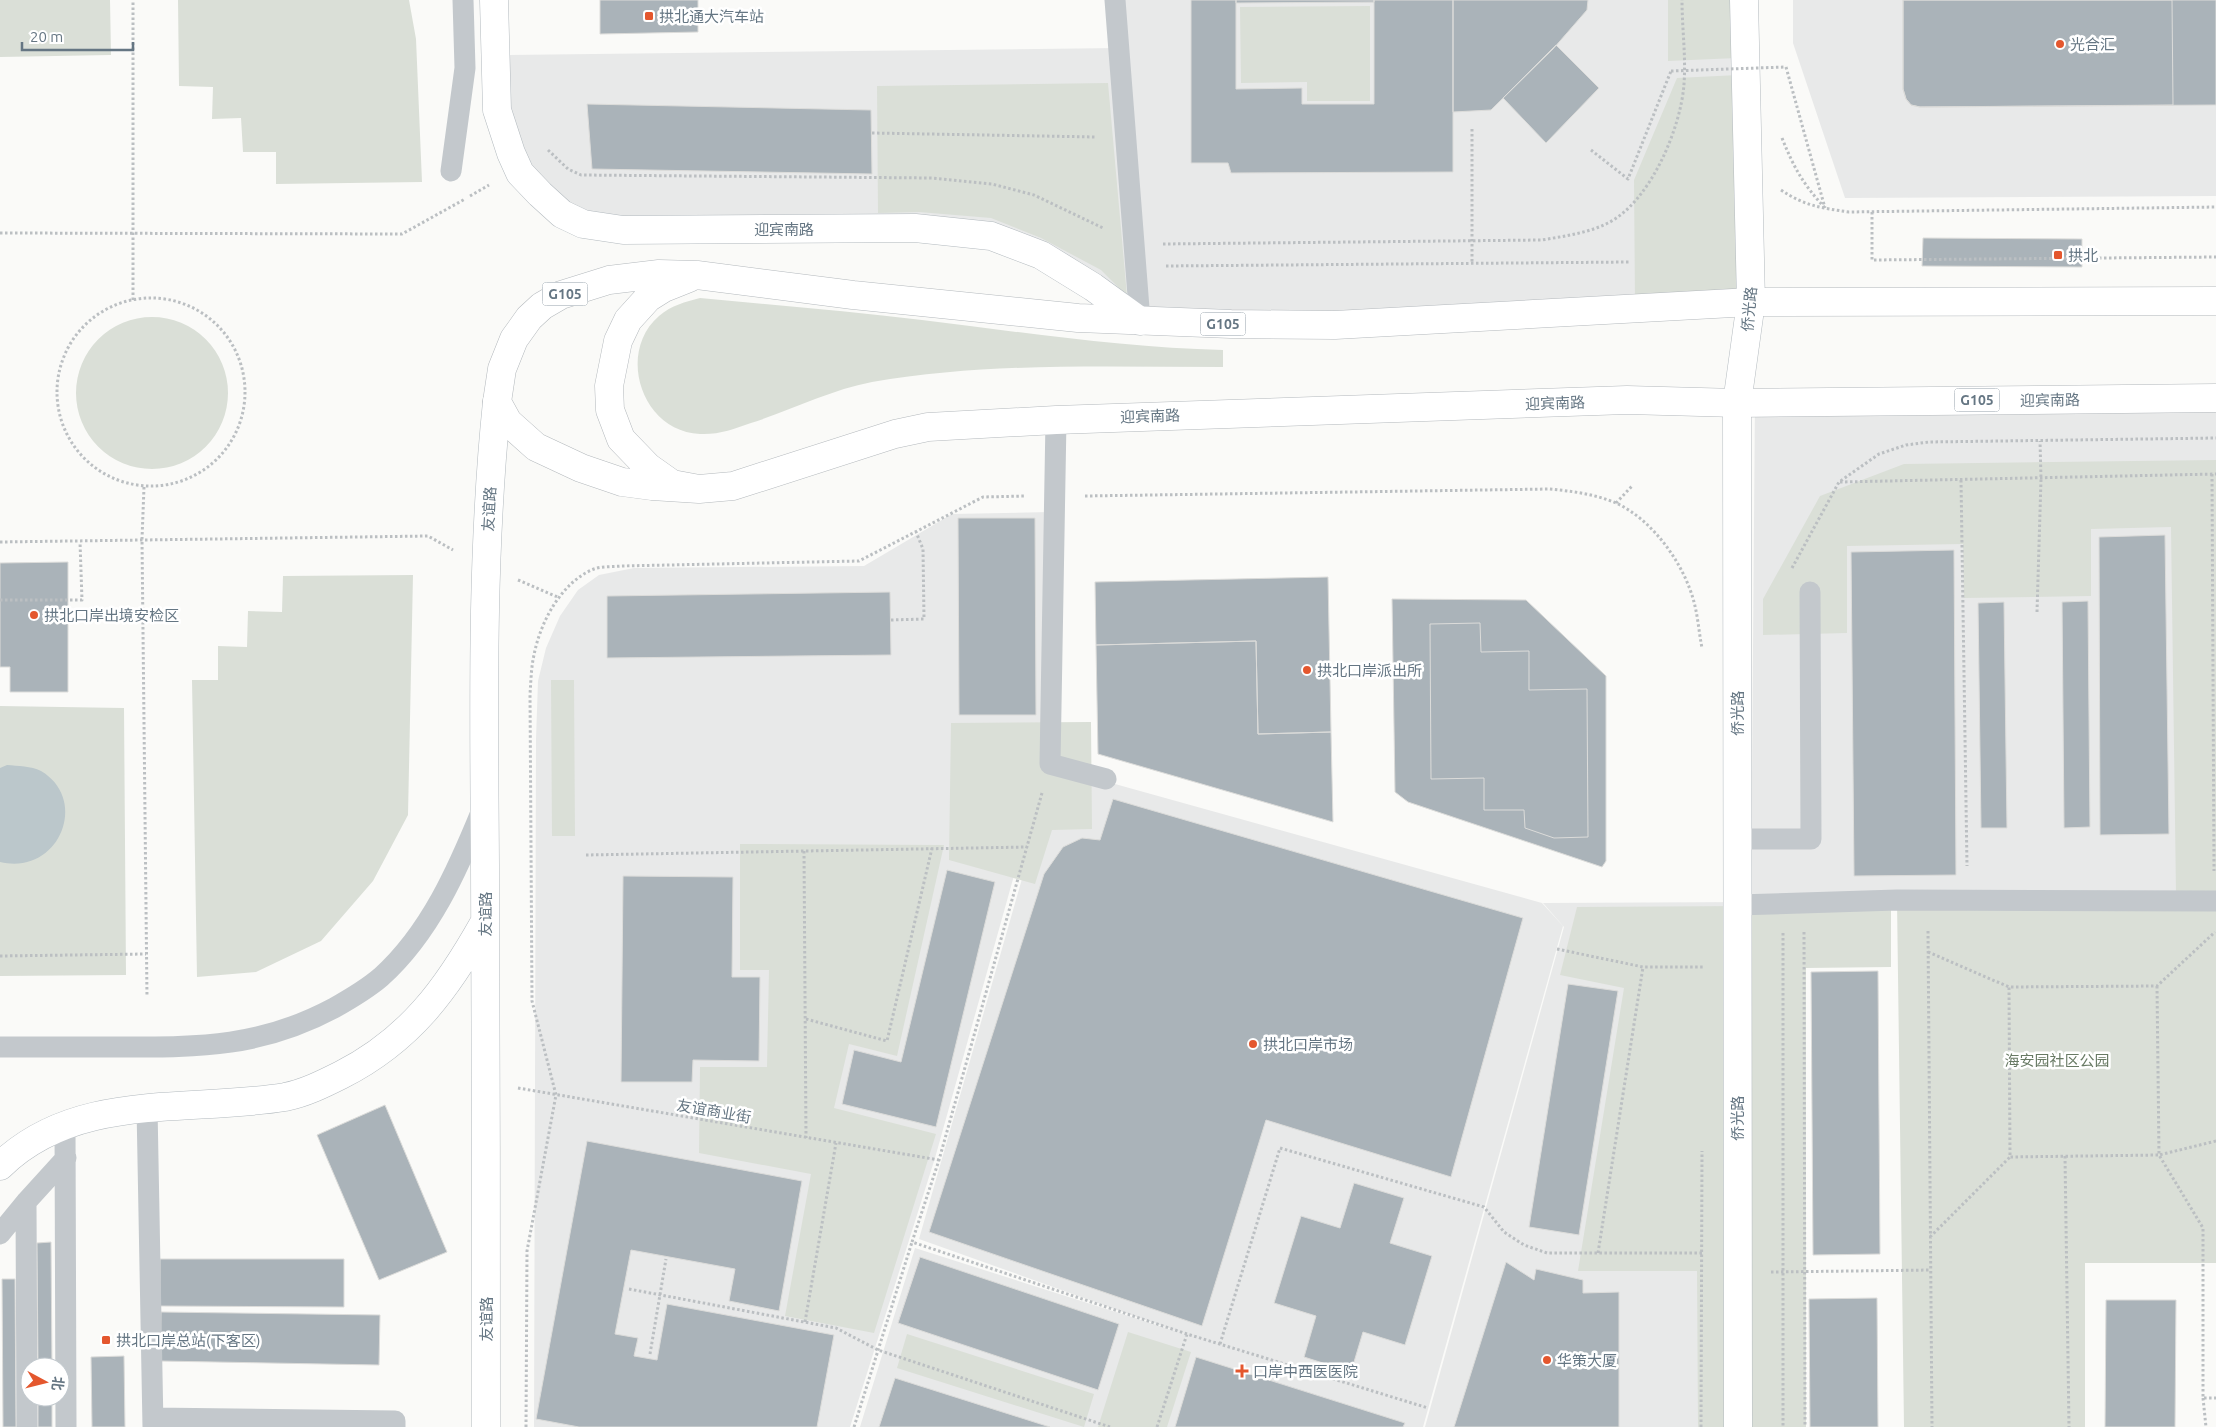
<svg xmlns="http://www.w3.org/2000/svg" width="2216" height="1427" font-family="Ubuntu,'Noto Sans SC',sans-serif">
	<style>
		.built { fill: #e8e9e9 }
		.green { fill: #dadfd7 }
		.water { fill: #bbc7cb }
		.building { fill: #aab3b9; stroke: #dcdcda }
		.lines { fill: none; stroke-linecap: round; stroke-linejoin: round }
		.secondary-casing { stroke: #b3babf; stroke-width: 29 }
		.highway-casing { stroke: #b4b9bd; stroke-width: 29 }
		.path { stroke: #bbbfc2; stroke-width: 3; stroke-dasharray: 2.5 2.5; stroke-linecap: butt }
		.lane { stroke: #c3c8cc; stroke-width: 21 }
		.secondary { stroke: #fff; stroke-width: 28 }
		.highway { stroke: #fff; stroke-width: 28 }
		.path-bridge { stroke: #bbbfc2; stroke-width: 3; stroke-dasharray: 2.5 2.5; stroke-linecap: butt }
		.poi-dot { fill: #e4572e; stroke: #fff; stroke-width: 2 }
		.labels { text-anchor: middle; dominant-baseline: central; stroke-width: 5; stroke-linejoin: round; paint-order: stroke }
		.shield { fill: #fff; stroke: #939fa8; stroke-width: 1 }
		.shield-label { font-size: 14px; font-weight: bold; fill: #657683 }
		.poi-label { font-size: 15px; fill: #657683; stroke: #fff; text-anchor: start }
		.street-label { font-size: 15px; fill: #657683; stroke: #fff }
		.park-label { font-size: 15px; fill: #687a64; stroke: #fff }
	</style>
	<rect width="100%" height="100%" fill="#fafaf8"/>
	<path class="built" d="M 1115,0 L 1742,0 L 1750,301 L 1142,319 Z
		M 1793,0 L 2216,0 L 2216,196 L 1845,198 L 1793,43 Z
		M 1118,48 L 1138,318 L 991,234 L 584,223 L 521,171 L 497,55 Z
		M 2216,392 L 2216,900 L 1751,905 L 1755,396 Z
		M 1050,512 L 1046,761 L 935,1158 L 850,1427 L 534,1427 L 536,739 L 538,681 L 546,648 L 560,616 L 578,590 L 599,575 L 634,568 L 864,566 L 952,514 Z
		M 1054,767 L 1542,903 L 1563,926 L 1423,1427 L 1157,1427 L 1187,1334 L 1156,1427 L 860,1427 L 915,1248 L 1185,1334 L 919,1239 Z
		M 1750,902 L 1746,1427 L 1425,1427 L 1564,927 L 1543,903 Z"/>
	<path class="green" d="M 0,0 L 110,0 L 111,55 L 0,57 Z
		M 178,0 L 409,0 L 416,39 L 422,182 L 276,184 L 276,152 L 243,152 L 241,118 L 212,119 L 213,87 L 179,86 Z
		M 1668,0 L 1736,0 L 1737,58 L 1668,61 Z
		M 1370,6 L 1370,101 L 1307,101 L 1307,82 L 1241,83 L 1240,7 Z
		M 1738,75 L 1746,297 L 1635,303 L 1634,180 L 1677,78 Z
		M 1108,83 L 1127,296 L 1101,270 L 1041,238 L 991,218 L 919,212 L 878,213 L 877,86 Z
		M 700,298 C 774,305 849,311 922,320 C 1022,332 1123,348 1223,350 L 1223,367 C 1106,367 988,362 872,382 C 830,390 792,410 751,423 C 734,429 718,435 700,434 C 642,432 616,353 659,316 C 672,305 685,302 700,298 Z
		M76 393a76 76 0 1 1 152 0a76 76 0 1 1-152 0Z
		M 2216,460 L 2216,892 L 2176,893 L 2171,527 L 2091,529 L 2091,596 L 1964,598 L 1963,544 L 1847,546 L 1847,633 L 1763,635 L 1763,599 L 1820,496 L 1904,464 Z
		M 413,575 L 408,815 L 373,881 L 321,941 L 256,972 L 197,977 L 192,680 L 218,680 L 218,646 L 247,647 L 248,611 L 282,612 L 283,576 Z
		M 551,680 L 574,680 L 575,836 L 552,836 Z
		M 0,706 L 124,708 L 126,975 L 0,976 Z
		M 1091,722 L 1092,829 L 1052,830 L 1035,884 L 949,860 L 951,723 Z
		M 740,844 L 944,845 L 897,1056 L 849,1044 L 834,1108 L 936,1134 L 874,1333 L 785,1316 L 811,1174 L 699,1153 L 700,1067 L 767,1067 L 769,970 L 740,970 Z
		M 1897,900 L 2216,901 L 2216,1263 L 2085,1263 L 2085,1427 L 1904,1427 Z
		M 1745,906 L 1739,1427 L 1698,1427 L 1697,1271 L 1578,1271 L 1624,988 L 1560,975 L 1577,907 Z
		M 1752,908 L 1891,908 L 1891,967 L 1806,968 L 1806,1427 L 1752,1427 Z
		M 1128,1332 L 1191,1352 L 1167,1427 L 1098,1427 Z
		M 907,1334 L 1094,1394 L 1084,1427 L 897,1368 Z"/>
	<path class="water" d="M 7,765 C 18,766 31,766 41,771 C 90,800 59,876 0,862 L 0,768 Z"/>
	<path class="building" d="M 600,0 L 698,0 L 698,32 L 600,34 Z
		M 1191,0 L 1236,0 L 1236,89 L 1302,88 L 1302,104 L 1374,104 L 1374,0 L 1453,0 L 1453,172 L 1231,173 L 1228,163 L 1191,163 Z
		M 1236,0 L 1374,0 L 1374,2 L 1236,3 Z
		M 1453,0 L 1588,0 L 1587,10 L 1553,49 L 1491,110 L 1453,112 Z
		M 1903,0 L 2216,0 L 2216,105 L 1920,107 L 1911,105 L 1906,99 L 1903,89 Z
		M 1903,0 L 2172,0 L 2173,105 L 1920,107 L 1911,105 L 1906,99 L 1903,89 Z
		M 1556,45 L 1599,88 L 1546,143 L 1503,98 Z
		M 587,104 L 871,110 L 872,174 L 592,169 Z
		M 1923,238 L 2082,239 L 2082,267 L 1922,266 Z
		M 958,518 L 1035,518 L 1036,715 L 959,715 Z
		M 2165,535 L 2169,834 L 2100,835 L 2099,537 Z
		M 1954,550 L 1956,875 L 1854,876 L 1851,552 Z
		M 68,562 L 68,692 L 10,692 L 10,667 L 0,667 L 0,563 Z
		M 1328,577 L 1331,732 L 1258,734 L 1256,641 L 1096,645 L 1095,582 Z
		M 890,592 L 891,655 L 607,658 L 607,596 Z
		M 1392,599 L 1526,600 L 1606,676 L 1606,861 L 1602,867 L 1408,802 L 1395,792 Z
		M 2088,601 L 2090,827 L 2064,828 L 2062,602 Z
		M 2004,602 L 2007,828 L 1981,828 L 1978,603 Z
		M 1480,623 L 1481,652 L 1529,651 L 1529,690 L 1587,689 L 1588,837 L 1554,838 L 1525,828 L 1524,810 L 1484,810 L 1484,778 L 1431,779 L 1430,624 Z
		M 1256,641 L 1258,734 L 1331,732 L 1333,822 L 1098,754 L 1096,645 Z
		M 1113,799 L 1523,918 L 1451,1177 L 1266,1120 L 1202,1326 L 929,1232 L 1044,874 L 1063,847 L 1082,838 L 1100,840 Z
		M 947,870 L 995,882 L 936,1127 L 842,1104 L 854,1050 L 901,1062 Z
		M 623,876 L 733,877 L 732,977 L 760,977 L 759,1061 L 693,1060 L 692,1082 L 621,1082 Z
		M 1878,971 L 1880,1254 L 1813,1255 L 1811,972 Z
		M 1568,984 L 1618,991 L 1579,1235 L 1529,1227 Z
		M 385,1105 L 447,1252 L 379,1280 L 317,1135 Z
		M 587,1141 L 802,1181 L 779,1311 L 729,1301 L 735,1269 L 631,1250 L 615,1334 L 638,1338 L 634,1356 L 657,1360 L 667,1304 L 834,1335 L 817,1427 L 579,1427 L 536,1419 Z
		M 1354,1183 L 1404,1198 L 1390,1243 L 1432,1256 L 1405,1345 L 1363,1332 L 1351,1372 L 1304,1357 L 1316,1316 L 1274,1303 L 1301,1216 L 1340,1228 Z
		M 51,1242 L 52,1367 L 38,1367 L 37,1243 Z
		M 920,1257 L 1119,1324 L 1098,1390 L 898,1323 Z
		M 160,1259 L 344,1259 L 344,1307 L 160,1306 Z
		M 1506,1262 L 1534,1280 L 1536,1269 L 1583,1280 L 1583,1293 L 1619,1292 L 1619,1427 L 1454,1427 Z
		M 2,1279 L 15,1279 L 16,1427 L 3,1427 Z
		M 1877,1298 L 1878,1427 L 1810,1427 L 1809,1299 Z
		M 2106,1300 L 2176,1300 L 2175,1427 L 2105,1427 Z
		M 161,1312 L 380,1315 L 379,1365 L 160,1361 Z
		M 124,1356 L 125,1427 L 92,1427 L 91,1357 Z
		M 1196,1357 L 1405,1423 L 1403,1427 L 1175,1427 Z
		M 895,1378 L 1050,1427 L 879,1427 Z
		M 38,1397 L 52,1397 L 52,1427 L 38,1427 Z"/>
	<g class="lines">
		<g class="secondary-casing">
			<path id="secondary" d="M 494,0 L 497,110 L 511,153 L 520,173 L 540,194 L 562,214 L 583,224 L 623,230 L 915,228 L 991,236 L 1041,255 L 1093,287 L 1140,321
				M 0,1166 C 77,1091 189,1113 285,1097 C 305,1093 323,1084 341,1075 C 410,1040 447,989 484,923
				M 486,1427 C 486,1240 486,1052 485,865 C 484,711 481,555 497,402
				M 1738,1427 L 1737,403 L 1751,302 L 1744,0"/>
		</g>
		<g class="highway-casing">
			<path id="highway" d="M 689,278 L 664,288 L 648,298 L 628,320 L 618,341 L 609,386 L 610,410 L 621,439 L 648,467 L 672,484 L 699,489 L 733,486 L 895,434 L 928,427 L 1056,420 L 1627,400 L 1737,403 L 2216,398
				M 699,489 L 652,486 L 622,482 L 581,468 L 536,447 L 508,422 L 497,402 L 502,369 L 514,339 L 529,318 L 542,306 L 561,295 L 609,280 L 659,274 L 697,275 L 853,295 L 1078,318 L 1231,324 L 1335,325 L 1751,302 L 2216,301"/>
		</g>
		<path class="path" d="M 1786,67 L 1825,208
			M 1472,129 L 1472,264
			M 872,133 L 1096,137
			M 1782,138 C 1794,168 1803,184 1825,208
			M 548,150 L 568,169 L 581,175 L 932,178 L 992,184 L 1034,195 L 1103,228
			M 1591,150 L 1628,179 L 1671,71
			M 1781,190 C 1805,206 1821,208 1849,212 L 2216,207
			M 470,196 L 489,185
			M 1872,212 L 1872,260 L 2216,257
			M 0,233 L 402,234 L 465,199
			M 1163,244 L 1542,240 C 1565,236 1588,233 1608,223 C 1650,202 1681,128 1684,84 C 1686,56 1682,28 1682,0
			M 1166,266 L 1630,262
			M57 392a94 94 0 1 1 188 0a94 94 0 1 1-188 0Z
			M 133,300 L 133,0
			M 2212,474 L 2214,871
			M 1961,480 L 1967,866
			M 1840,482 L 2216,474
			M 144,487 L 142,539 L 147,997
			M 1085,496 L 1549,489 C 1571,491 1595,494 1616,503 C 1653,520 1684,564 1694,602 C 1698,617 1699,633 1702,648
			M 1616,503 L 1633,485
			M 0,542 L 428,536 L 453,550
			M 1792,568 L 1839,482 L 1879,454 L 1906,445 L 1929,442 L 2216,438
			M 518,580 L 560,598
			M 0,600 L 82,600 L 80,542
			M 2037,612 L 2041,479 L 2040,441
			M 891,620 L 924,619 L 923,549 L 916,532
			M 1042,793 L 939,1160 L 912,1242 L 1187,1334 L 1428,1408
			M 804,851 L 806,1138
			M 586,855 L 1027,847
			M 1928,931 L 1932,1427
			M 1804,932 L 1805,1427
			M 1783,933 L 1783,1427
			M 1557,949 L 1643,967 L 1704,967
			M 1928,952 L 2009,987
			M 0,956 L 146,954
			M 2157,986 L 2159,1155 L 2010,1157 L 2009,987 L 2157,986 L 2215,932
			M 806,1019 L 887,1041 L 932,848
			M 518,1088 L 939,1160
			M 2216,1141 L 2159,1155 L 2203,1228 L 2203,1398 L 2216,1398
			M 2065,1156 L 2069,1427
			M 1930,1237 L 2010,1157
			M 1598,1253 L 1643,967
			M 1771,1272 L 1931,1270
			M 629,1289 L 836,1328 L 878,1350 L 1110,1427
			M 805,1322 L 836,1143
			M 1220,1344 L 1280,1148 L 1484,1207 L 1504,1232 L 1524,1245 L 1547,1253 L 1702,1253
			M 650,1354 L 666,1259
			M 2203,1398 L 2206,1427
			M 526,1427 L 527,1251 L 556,1095 L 532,1001 L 530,694 C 531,681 531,668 534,655 C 540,623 561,582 594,569 C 602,566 612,567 621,566 L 859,561 L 983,497 L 1026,496
			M 854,1427 L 912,1242
			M 1157,1427 L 1187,1334
			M 1701,1427 L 1702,1151"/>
		<path class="lane" d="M 1115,0 L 1140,321
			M 451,171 L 465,68 L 463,0
			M 1056,420 L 1050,764 L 1106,779
			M 1738,839 L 1811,839 L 1810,592
			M 1737,905 L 1897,900 L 2216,901
			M 0,1047 C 40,1047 81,1047 121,1047 C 202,1047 261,1047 334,1008 C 350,999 367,989 381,977 C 430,933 458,869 482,810
			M 147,1107 L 153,1427
			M 65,1125 L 66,1427
			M 26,1202 L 27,1427
			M 0,1234 L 26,1202 L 66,1158
			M 153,1418 L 395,1421 L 395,1427"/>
		<use href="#secondary" class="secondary"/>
		<use href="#highway" class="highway"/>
		<path class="path-bridge" d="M 1671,71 L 1786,67"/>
	</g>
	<g class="poi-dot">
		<rect x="644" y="11" width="10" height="10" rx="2.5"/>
		<circle cx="2060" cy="44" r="5"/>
		<rect x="2053" y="250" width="10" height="10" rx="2.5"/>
		<circle cx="34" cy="615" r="5"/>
		<circle cx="1307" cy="670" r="5"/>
		<circle cx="1253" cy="1044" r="5"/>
		<rect x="101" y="1335" width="10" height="10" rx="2.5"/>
		<circle cx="1547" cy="1360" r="5"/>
		<path d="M1239.5 1363.5h5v5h5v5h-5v5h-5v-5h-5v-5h5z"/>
	</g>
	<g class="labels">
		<g class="shield">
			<rect x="542.5" y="282.5" width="45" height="23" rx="4"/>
			<rect x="1200.5" y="312.5" width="45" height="23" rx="4"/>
			<rect x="1954.5" y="388.5" width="45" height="23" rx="4"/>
		</g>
		<g class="shield-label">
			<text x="565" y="294">G105</text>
			<text x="1223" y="324">G105</text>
			<text x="1977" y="400">G105</text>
		</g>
		<g class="poi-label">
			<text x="659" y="16">拱北通大汽车站</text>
			<text x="2070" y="44">光合汇</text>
			<text x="2068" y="255">拱北</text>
			<text x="44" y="615">拱北口岸出境安检区</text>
			<text x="1317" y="670">拱北口岸派出所</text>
			<text x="1263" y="1044">拱北口岸市场</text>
			<text x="116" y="1340">拱北口岸总站(下客区)</text>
			<text x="1557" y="1360">华策大厦</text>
			<text x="1253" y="1371">口岸中西医医院</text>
		</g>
		<g class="street-label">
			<text x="784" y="229">迎宾南路</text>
			<text transform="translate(1749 309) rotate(-85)">侨光路</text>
			<text transform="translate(2050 400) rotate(-1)">迎宾南路</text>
			<text transform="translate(1555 403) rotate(-2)">迎宾南路</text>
			<text transform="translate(1150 416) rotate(-2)">迎宾南路</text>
			<text transform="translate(489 509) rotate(-87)">友谊路</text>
			<text transform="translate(1737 713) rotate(-90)">侨光路</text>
			<text transform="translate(485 914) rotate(-90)">友谊路</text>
			<text transform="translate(714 1111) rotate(10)">友谊商业街</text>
			<text transform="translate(1737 1118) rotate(-90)">侨光路</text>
			<text transform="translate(486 1319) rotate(-90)">友谊路</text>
		</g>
		<g class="park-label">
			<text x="2057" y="1060">海安园社区公园</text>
		</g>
	</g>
	<g transform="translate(45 1382) rotate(97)"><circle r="24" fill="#ffffff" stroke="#c1c8cd"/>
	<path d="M0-4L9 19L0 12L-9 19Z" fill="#e4572e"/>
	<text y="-8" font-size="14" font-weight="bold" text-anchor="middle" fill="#657683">北</text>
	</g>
	<path d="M22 42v8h111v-8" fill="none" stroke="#657683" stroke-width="2.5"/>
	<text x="30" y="42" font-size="15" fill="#657683" stroke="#ffffff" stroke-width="4" paint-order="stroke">20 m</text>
</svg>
